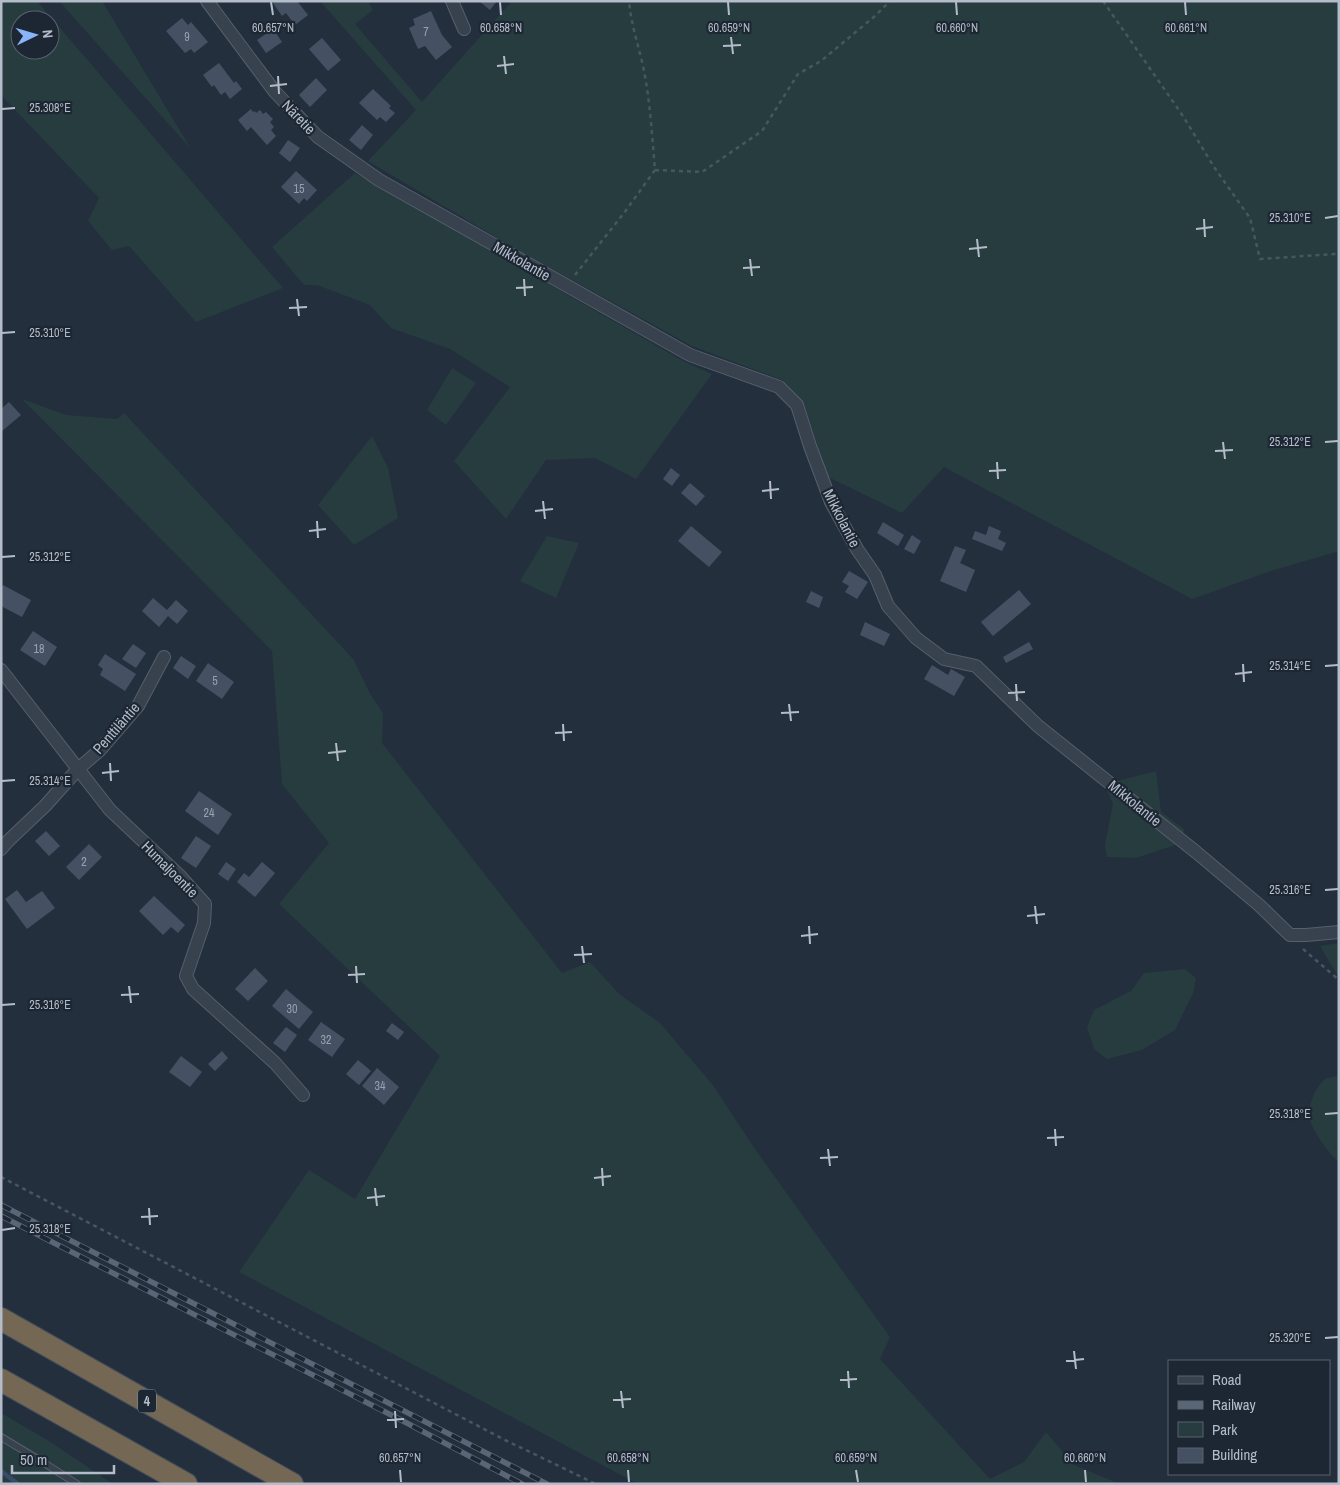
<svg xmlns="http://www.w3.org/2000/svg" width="1340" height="1485" font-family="'Archivo Narrow',sans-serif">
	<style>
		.green { fill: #263c3f; fill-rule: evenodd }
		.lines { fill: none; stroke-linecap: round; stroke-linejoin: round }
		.stream { stroke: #394c67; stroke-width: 4.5 }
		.building { fill: #455162 }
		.service-casing { stroke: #565f6c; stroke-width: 8 }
		.minor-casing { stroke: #565f6c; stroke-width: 14 }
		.motorway-casing { stroke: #434c59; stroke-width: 24 }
		.path { stroke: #44595c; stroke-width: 2.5; stroke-dasharray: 4 4; stroke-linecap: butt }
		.service { stroke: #38414e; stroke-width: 6 }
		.minor { stroke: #38414e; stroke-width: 12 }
		.motorway { stroke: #746855; stroke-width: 22 }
		.rail-casing { stroke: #5a6575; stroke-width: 5.5 }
		.rail { stroke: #1d2633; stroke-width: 4; stroke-dasharray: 11; stroke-linecap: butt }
		.ticks { fill: none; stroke: #b4bcc9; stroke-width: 2 }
		.labels { text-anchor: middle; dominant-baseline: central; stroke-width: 4.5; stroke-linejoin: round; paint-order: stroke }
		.number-label { font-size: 12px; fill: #98a1af }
		.shield { fill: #1d2633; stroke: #878f9c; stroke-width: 1 }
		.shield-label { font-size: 14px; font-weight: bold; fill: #b4bcc9 }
		.street-label { font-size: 15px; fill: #b4bcc9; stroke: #1d2633 }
		.ticks-label { font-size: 12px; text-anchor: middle; fill: #b4bcc9; stroke: #1d2633; stroke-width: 4.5; stroke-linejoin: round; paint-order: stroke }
	</style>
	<rect width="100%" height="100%" fill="#242f3e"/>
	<path class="green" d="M 1,1 L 37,1 L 283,288 L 196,322 L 129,246 L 112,250 L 88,221 L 99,198 L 1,95 ZM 20,20 L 50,20 L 50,50 L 20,50 Z
		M 59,1 L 102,1 L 191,149 Z
		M 320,1 L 368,1 L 373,10 L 355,24 L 422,102 L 512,1 L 1339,1 L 1339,551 L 1271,571 L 1192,599 L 944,467 L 902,513 L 828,477 L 804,404 L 782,380 L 692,346 L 521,252 L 368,161 L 416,110 Z
		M 355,173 L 685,362 L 712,374 L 636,479 L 595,458 L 546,460 L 506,519 L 454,461 L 510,387 L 450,349 L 391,328 L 370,305 L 317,285 L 304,285 L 272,247 Z
		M 452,368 L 476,383 L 446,425 L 427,410 Z
		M 22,399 L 66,415 L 117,419 L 124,413 L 354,660 L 369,692 L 383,713 L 382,743 L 562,973 L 590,962 L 619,994 L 660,1023 L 712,1084 L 753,1146 L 790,1198 L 890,1337 L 880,1359 L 990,1479 L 1024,1462 L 1046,1432 L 1074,1465 L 1120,1484 L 638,1484 L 239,1272 L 309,1170 L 355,1199 L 440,1056 L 279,904 L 329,843 L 282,784 L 272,651 Z
		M 372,436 L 388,468 L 398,518 L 354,545 L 318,505 Z
		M 547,536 L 579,543 L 556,598 L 520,581 Z
		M 1156,771 L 1161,812 L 1185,830 L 1175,845 L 1136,858 L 1107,857 L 1105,845 L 1113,804 L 1107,791 L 1121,780 Z
		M 1339,943 L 1339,978 L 1320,946 Z
		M 1185,969 L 1196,978 L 1193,993 L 1175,1030 L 1142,1050 L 1107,1059 L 1094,1049 L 1087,1027 L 1094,1010 L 1131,991 L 1144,973 Z
		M 1339,1076 L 1339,1162 C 1329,1154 1311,1129 1309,1116 C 1308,1105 1317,1083 1327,1078 C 1330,1077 1335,1077 1339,1076 Z
		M 1,1413 L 49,1441 L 113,1484 L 1,1484 Z"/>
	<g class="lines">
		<path class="stream" d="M 1,1471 L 18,1484"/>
	</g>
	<path class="building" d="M 275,1 L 297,1 L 308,15 L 295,25 L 286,13 L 282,16 L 273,3 Z
		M 479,1 L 497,1 L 490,10 Z
		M 431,11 L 442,35 L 452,47 L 436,60 L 425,46 L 418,49 L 409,28 L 415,25 L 413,19 Z
		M 182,18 L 188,25 L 191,22 L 208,42 L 194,53 L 191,49 L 185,53 L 166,31 Z
		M 273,29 L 282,42 L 266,53 L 257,40 Z
		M 322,38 L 341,60 L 328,71 L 309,49 Z
		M 219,63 L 234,83 L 236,81 L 242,89 L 230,99 L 225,92 L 221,95 L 214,85 L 212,87 L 203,75 Z
		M 316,78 L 327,90 L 310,107 L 299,95 Z
		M 373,89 L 391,106 L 389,108 L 395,113 L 386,122 L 380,117 L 377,120 L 359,103 Z
		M 251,109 L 253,112 L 255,111 L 256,113 L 260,110 L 263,114 L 266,112 L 273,119 L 270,122 L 274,127 L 271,130 L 276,136 L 267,145 L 251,127 L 247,131 L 238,120 Z
		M 362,125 L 373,135 L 361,150 L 349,140 Z
		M 288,140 L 300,148 L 290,162 L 279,153 Z
		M 296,171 L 317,190 L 307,201 L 304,198 L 299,204 L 281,187 Z
		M 9,402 L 21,415 L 1,432 L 1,409 Z
		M 671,468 L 680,475 L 672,486 L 663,479 Z
		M 690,483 L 705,496 L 696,506 L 681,493 Z
		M 883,522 L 904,535 L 898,546 L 877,533 Z
		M 691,526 L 722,552 L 709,567 L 678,541 Z
		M 989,526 L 1001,531 L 998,539 L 1006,543 L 1002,551 L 972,539 L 975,531 L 986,535 Z
		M 912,535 L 921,541 L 914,554 L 904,549 Z
		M 955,546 L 966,550 L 960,563 L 975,570 L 966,592 L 940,581 Z
		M 849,571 L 868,582 L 857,599 L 845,592 L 849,586 L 842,582 Z
		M 3,585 L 31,600 L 22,617 L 1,606 L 1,588 Z
		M 1019,590 L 1031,604 L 993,636 L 981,622 Z
		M 811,591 L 823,597 L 819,608 L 806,602 Z
		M 153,598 L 167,610 L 176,600 L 188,611 L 177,624 L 168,616 L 159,627 L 142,611 Z
		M 865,622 L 890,634 L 884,646 L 860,635 Z
		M 33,631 L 57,647 L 45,666 L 20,650 Z
		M 1029,642 L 1033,649 L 1006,663 L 1003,657 Z
		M 133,644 L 146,653 L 136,668 L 122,659 Z
		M 105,654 L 136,674 L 125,691 L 100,675 L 103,669 L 98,665 Z
		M 181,656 L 196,666 L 188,679 L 173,668 Z
		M 208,663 L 234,682 L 222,699 L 196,681 Z
		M 932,665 L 948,675 L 951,669 L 965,677 L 954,696 L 924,679 Z
		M 199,791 L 232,814 L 218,835 L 185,811 Z
		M 46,831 L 60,846 L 49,856 L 35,841 Z
		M 196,836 L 211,846 L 196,868 L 181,858 Z
		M 89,844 L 102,857 L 79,880 L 66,867 Z
		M 226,862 L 236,869 L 228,881 L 218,874 Z
		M 262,862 L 275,873 L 255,897 L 237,882 L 244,873 L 249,877 Z
		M 17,890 L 26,902 L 42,891 L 55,908 L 27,929 L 5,899 Z
		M 154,896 L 185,925 L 178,933 L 171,927 L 163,935 L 139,911 Z
		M 255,968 L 268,981 L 248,1001 L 235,989 Z
		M 286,989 L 313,1012 L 299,1029 L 272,1006 Z
		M 321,1022 L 345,1039 L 332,1057 L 308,1040 Z
		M 392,1023 L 404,1032 L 398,1040 L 386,1031 Z
		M 286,1027 L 297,1035 L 285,1052 L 273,1043 Z
		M 222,1051 L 228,1058 L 215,1071 L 208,1064 Z
		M 181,1056 L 202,1072 L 190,1087 L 169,1072 Z
		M 358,1060 L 371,1071 L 359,1085 L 346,1074 Z
		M 377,1068 L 399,1087 L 384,1105 L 362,1086 Z"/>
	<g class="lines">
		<g class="service-casing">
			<path id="service" d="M 1,1437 L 41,1461 L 77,1484"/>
		</g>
		<g class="minor-casing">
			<path id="minor" d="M 207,1 L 275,92 L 318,137 L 379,180 L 690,355 L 779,387 L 797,405 L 810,446 L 831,502 L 857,549 L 875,575 L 888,606 L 916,638 L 944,659 L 976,666 L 1038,726 L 1196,852 L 1259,905 L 1290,935 L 1306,935 L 1339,932
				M 452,1 L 464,29
				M 1,670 L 110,810 L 179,875 L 205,904 L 204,923 L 186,976 L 193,989 L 275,1063 L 303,1095
				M 1,849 L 7,842 L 45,806 L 78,769 L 100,750 L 138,706 L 164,657"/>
		</g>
		<g class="motorway-casing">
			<path id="motorway" d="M 1,1319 L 292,1484
				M 1,1380 L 186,1484"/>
		</g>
		<path class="path" d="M 1103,1 L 1183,116 L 1214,167 L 1250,218 L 1260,259 L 1335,254 L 1339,255
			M 655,170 L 702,172 L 762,131 L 798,74 L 821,61 L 875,16 L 890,1
			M 575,275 L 624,213 L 655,170 C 652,135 650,99 643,66 C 638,44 631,24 629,1
			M 1303,949 L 1339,980
			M 1,1177 L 505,1440 L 596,1484"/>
		<use href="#service" class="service"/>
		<use href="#minor" class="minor"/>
		<use href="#motorway" class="motorway"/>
		<g class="rail-casing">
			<path id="rail" d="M 1,1205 L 547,1484
				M 1,1216 L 403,1421 L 522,1484"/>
		</g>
		<use href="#rail" class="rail"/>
	</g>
	<path class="ticks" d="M 271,2 L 273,15M 500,2 L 501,15M 728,2 L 729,15M 956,2 L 957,15M 1185,2 L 1186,15M 731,37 L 733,54M 723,46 L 741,45M 504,56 L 506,74M 497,66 L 514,64M 278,76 L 279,94M 270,86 L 287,84M 2,109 L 15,108M 1325,218 L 1338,216M 1204,219 L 1205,237M 1196,229 L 1213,227M 977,239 L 979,257M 969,249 L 987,247M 750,259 L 752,276M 743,268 L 760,267M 524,279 L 525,296M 516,288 L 533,287M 297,299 L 299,316M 289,308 L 307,307M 2,333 L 15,332M 1223,442 L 1225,459M 1325,442 L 1338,441M 1215,451 L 1233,450M 997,462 L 998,479M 989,471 L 1006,470M 770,481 L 771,499M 762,491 L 779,489M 543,501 L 545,519M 535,511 L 553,509M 317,521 L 318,538M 309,531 L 326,529M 2,557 L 15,556M 1243,664 L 1244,682M 1325,666 L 1338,665M 1235,674 L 1252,672M 1016,684 L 1017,701M 1008,693 L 1025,692M 789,704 L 791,721M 781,713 L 799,712M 563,724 L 564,741M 555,733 L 572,732M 336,743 L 338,761M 328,753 L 346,751M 110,763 L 111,781M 102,773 L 119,771M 2,781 L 15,780M 1325,890 L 1338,889M 1035,906 L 1037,924M 1027,916 L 1045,914M 809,926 L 810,944M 801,936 L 818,934M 582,946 L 584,963M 574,955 L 592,954M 356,966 L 357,983M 348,975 L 365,974M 129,986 L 131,1003M 121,995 L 139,994M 2,1005 L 15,1004M 1325,1114 L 1338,1113M 1055,1129 L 1056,1146M 1047,1138 L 1064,1137M 828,1149 L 830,1166M 820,1158 L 838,1157M 602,1168 L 603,1186M 594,1178 L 611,1176M 375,1188 L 377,1206M 367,1198 L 385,1196M 149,1208 L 150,1225M 141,1217 L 158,1216M 2,1230 L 15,1228M 1325,1338 L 1338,1337M 1074,1351 L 1076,1369M 1066,1361 L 1084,1359M 848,1371 L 849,1388M 840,1380 L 857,1379M 621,1391 L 623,1408M 613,1400 L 631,1399M 395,1411 L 396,1428M 387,1420 L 404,1419M 400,1470 L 401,1482M 628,1470 L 629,1482M 856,1470 L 858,1482M 1085,1470 L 1086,1482"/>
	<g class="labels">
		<g class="number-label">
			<text x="426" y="32">7</text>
			<text x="187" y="37">9</text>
			<text x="299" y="189">15</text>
			<text x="39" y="649">18</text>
			<text x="215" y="681">5</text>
			<text x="209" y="813">24</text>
			<text x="84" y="862">2</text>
			<text x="292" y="1009">30</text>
			<text x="326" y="1040">32</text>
			<text x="380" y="1086">34</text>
		</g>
		<rect class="shield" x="138" y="1389.5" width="18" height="23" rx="4"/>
		<g class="shield-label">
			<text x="147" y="1401">4</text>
		</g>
		<g class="street-label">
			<text transform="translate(299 117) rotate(46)">Näretie</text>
			<text transform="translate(522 261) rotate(30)">Mikkolantie</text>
			<text transform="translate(842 518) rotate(63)">Mikkolantie</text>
			<text transform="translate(116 728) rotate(-49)">Penttiläntie</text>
			<text transform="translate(1135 803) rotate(39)">Mikkolantie</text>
			<text transform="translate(170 869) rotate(45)">Humaljoentie</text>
		</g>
	</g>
	<g class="ticks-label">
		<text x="273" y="32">60.657°N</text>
		<text x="501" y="32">60.658°N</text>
		<text x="729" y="32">60.659°N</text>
		<text x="957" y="32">60.660°N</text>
		<text x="1186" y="32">60.661°N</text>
		<text x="50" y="112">25.308°E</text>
		<text x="1290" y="222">25.310°E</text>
		<text x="50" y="337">25.310°E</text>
		<text x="1290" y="446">25.312°E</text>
		<text x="50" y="561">25.312°E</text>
		<text x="1290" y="670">25.314°E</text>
		<text x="50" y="785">25.314°E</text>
		<text x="1290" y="894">25.316°E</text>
		<text x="50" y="1009">25.316°E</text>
		<text x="1290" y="1118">25.318°E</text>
		<text x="50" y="1233">25.318°E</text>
		<text x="1290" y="1342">25.320°E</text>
		<text x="400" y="1462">60.657°N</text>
		<text x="628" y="1462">60.658°N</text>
		<text x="856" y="1462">60.659°N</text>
		<text x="1085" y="1462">60.660°N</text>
	</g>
	<rect width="1340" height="1485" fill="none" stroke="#b4bcc9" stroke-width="5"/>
	<rect x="1168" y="1360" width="162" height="115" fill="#1d2633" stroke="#59626f"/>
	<rect x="1178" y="1376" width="25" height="8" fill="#38414e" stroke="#59626f"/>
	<text x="1212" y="1385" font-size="15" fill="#b4bcc9">Road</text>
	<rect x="1178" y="1401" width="25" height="8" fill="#5a6575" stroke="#59626f"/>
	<text x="1212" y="1410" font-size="15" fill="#b4bcc9">Railway</text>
	<rect x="1178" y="1422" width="25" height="15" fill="#263c3f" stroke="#59626f"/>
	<text x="1212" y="1435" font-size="15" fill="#b4bcc9">Park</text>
	<rect x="1178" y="1448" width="25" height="15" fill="#455162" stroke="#59626f"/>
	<text x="1212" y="1460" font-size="15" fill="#b4bcc9">Building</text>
	<g transform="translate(35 35) rotate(85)"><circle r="24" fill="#1d2633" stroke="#59626f"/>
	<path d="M0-4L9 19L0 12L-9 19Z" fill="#8ab4f8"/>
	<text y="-8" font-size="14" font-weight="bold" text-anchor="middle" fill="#b4bcc9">N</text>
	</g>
	<path d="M12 1465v8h102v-8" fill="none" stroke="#b4bcc9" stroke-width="2.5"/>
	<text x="20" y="1465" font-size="15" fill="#b4bcc9" stroke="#1d2633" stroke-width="4" paint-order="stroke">50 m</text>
</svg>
